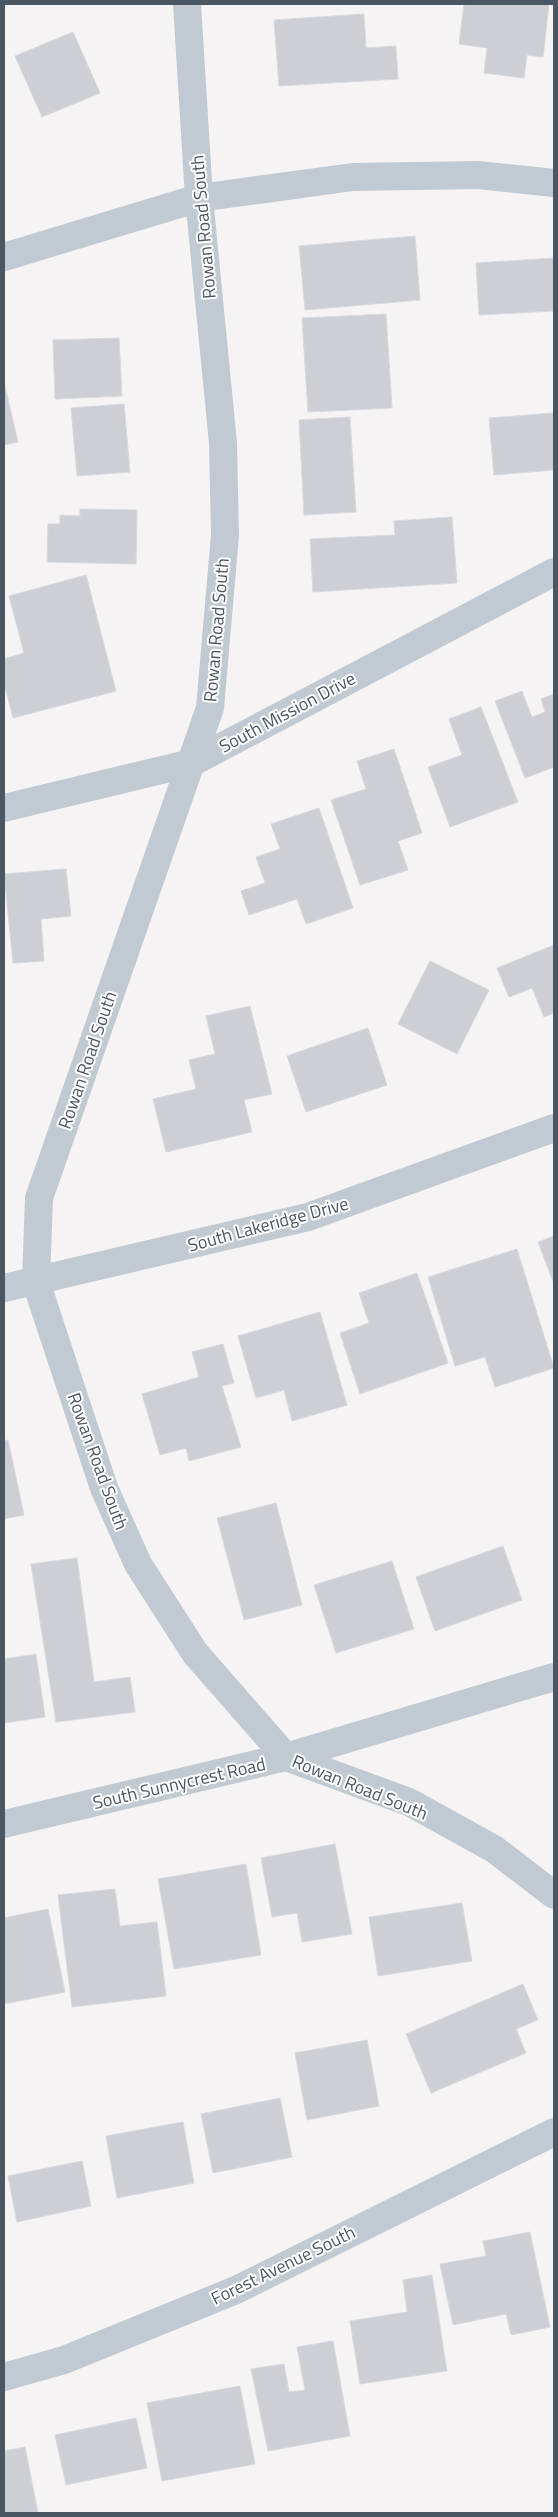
<svg xmlns="http://www.w3.org/2000/svg" width="558" height="2517" font-family="'Titillium Web',sans-serif">
	<style>
		.building { fill: #cdcfd5; stroke: #d7d9de }
		.lines { fill: none; stroke-linecap: round; stroke-linejoin: round }
		.minor { stroke: #c1cad2; stroke-width: 28 }
		.labels { text-anchor: middle; dominant-baseline: central; stroke-width: 4; stroke-linejoin: round; paint-order: stroke }
		.street-label { font-size: 18px; fill: #4a5661; stroke: #fff }
	</style>
	<rect width="100%" height="100%" fill="#f5f3f3"/>
	<path class="building" d="M 464,4 L 549,4 L 543,57 L 527,55 L 524,78 L 484,73 L 487,48 L 459,44 Z
		M 364,14 L 366,48 L 396,46 L 398,79 L 279,86 L 274,20 Z
		M 73,32 L 100,93 L 42,117 L 15,56 Z
		M 415,236 L 420,300 L 305,310 L 299,246 Z
		M 554,258 L 554,311 L 479,315 L 476,263 Z
		M 386,314 L 392,408 L 308,412 L 302,318 Z
		M 119,338 L 122,396 L 55,399 L 53,340 Z
		M 4,382 L 18,442 L 4,445 Z
		M 124,404 L 130,472 L 77,476 L 71,408 Z
		M 554,413 L 554,470 L 494,475 L 489,418 Z
		M 350,417 L 356,512 L 304,515 L 299,420 Z
		M 80,509 L 137,510 L 136,564 L 47,562 L 48,524 L 60,524 L 60,515 L 80,516 Z
		M 452,517 L 457,583 L 313,592 L 310,539 L 395,535 L 394,521 Z
		M 86,575 L 116,691 L 13,718 L 4,683 L 4,659 L 24,653 L 9,596 Z
		M 522,691 L 532,717 L 545,712 L 541,699 L 554,694 L 554,767 L 525,778 L 495,701 Z
		M 481,707 L 518,802 L 450,827 L 428,767 L 462,755 L 449,719 Z
		M 394,749 L 422,833 L 398,841 L 408,870 L 360,885 L 331,800 L 366,789 L 357,761 Z
		M 319,808 L 353,908 L 306,924 L 297,899 L 249,915 L 241,891 L 265,883 L 256,857 L 280,849 L 271,824 Z
		M 66,869 L 71,916 L 41,919 L 44,961 L 13,963 L 4,874 Z
		M 554,945 L 554,1013 L 544,1017 L 532,988 L 509,997 L 497,968 Z
		M 430,961 L 489,990 L 457,1054 L 398,1024 Z
		M 250,1006 L 272,1094 L 244,1100 L 252,1132 L 166,1152 L 153,1099 L 196,1089 L 189,1060 L 215,1054 L 206,1016 Z
		M 368,1028 L 387,1085 L 306,1112 L 287,1056 Z
		M 554,1236 L 554,1284 L 538,1242 Z
		M 517,1249 L 554,1368 L 495,1387 L 485,1357 L 455,1366 L 428,1277 Z
		M 417,1273 L 448,1363 L 360,1394 L 340,1333 L 369,1323 L 359,1293 Z
		M 320,1312 L 347,1405 L 292,1421 L 284,1390 L 256,1398 L 238,1336 Z
		M 223,1344 L 234,1383 L 222,1386 L 241,1447 L 189,1461 L 186,1448 L 160,1455 L 142,1394 L 199,1377 L 192,1352 Z
		M 8,1440 L 24,1515 L 4,1519 L 4,1441 Z
		M 276,1503 L 302,1605 L 244,1620 L 217,1518 Z
		M 503,1546 L 522,1600 L 435,1631 L 416,1577 Z
		M 77,1558 L 94,1682 L 130,1677 L 135,1712 L 56,1722 L 31,1564 Z
		M 392,1561 L 414,1629 L 336,1653 L 314,1585 Z
		M 36,1654 L 45,1717 L 4,1723 L 4,1659 Z
		M 335,1844 L 352,1934 L 302,1942 L 297,1913 L 272,1917 L 261,1858 Z
		M 246,1864 L 261,1955 L 174,1969 L 158,1879 Z
		M 115,1889 L 120,1926 L 157,1922 L 166,1996 L 72,2007 L 58,1895 Z
		M 462,1903 L 472,1961 L 378,1976 L 369,1917 Z
		M 48,1909 L 65,1992 L 4,2004 L 4,1918 Z
		M 523,1984 L 538,2020 L 516,2029 L 526,2053 L 431,2093 L 406,2034 Z
		M 367,2040 L 379,2106 L 307,2120 L 295,2053 Z
		M 280,2098 L 292,2157 L 213,2173 L 201,2114 Z
		M 183,2122 L 194,2183 L 117,2198 L 106,2136 Z
		M 82,2161 L 91,2206 L 17,2222 L 8,2176 Z
		M 530,2232 L 550,2327 L 511,2335 L 506,2314 L 453,2325 L 440,2264 L 486,2256 L 483,2241 Z
		M 432,2275 L 447,2371 L 360,2384 L 350,2321 L 407,2312 L 403,2280 Z
		M 333,2341 L 350,2436 L 268,2451 L 251,2369 L 284,2364 L 289,2392 L 305,2390 L 297,2347 Z
		M 240,2386 L 255,2464 L 162,2481 L 147,2403 Z
		M 136,2418 L 147,2468 L 66,2485 L 55,2435 Z
		M 25,2447 L 38,2513 L 4,2513 L 4,2451 Z"/>
	<g class="lines">
		<path class="minor" d="M 187,4 L 199,198 L 223,443 L 225,535 L 210,708 L 39,1198 L 36,1282 L 104,1488 L 138,1564 L 195,1653 L 286,1757 L 409,1802 L 494,1849 L 554,1895
			M 4,257 L 199,198 L 353,177 L 478,175 L 554,183
			M 4,808 L 191,763 L 554,572
			M 4,1288 L 308,1217 L 554,1128
			M 4,1824 L 286,1757 L 554,1677
			M 4,2377 L 64,2360 L 236,2290 L 554,2132"/>
	</g>
	<g class="labels">
		<g class="street-label">
			<text transform="translate(203 227) rotate(-95)">Rowan Road South</text>
			<text transform="translate(216 630) rotate(-85)">Rowan Road South</text>
			<text transform="translate(287 712) rotate(-28)">South Mission Drive</text>
			<text transform="translate(87 1060) rotate(-71)">Rowan Road South</text>
			<text transform="translate(268 1224) rotate(-15)">South Lakeridge Drive</text>
			<text transform="translate(98 1461) rotate(70)">Rowan Road South</text>
			<text transform="translate(179 1783) rotate(-13)">South Sunnycrest Road</text>
			<text transform="translate(360 1787) rotate(22)">Rowan Road South</text>
			<text transform="translate(283 2265) rotate(-26)">Forest Avenue South</text>
		</g>
	</g>
	<rect width="558" height="2517" fill="none" stroke="#4a5661" stroke-width="10"/>
</svg>
